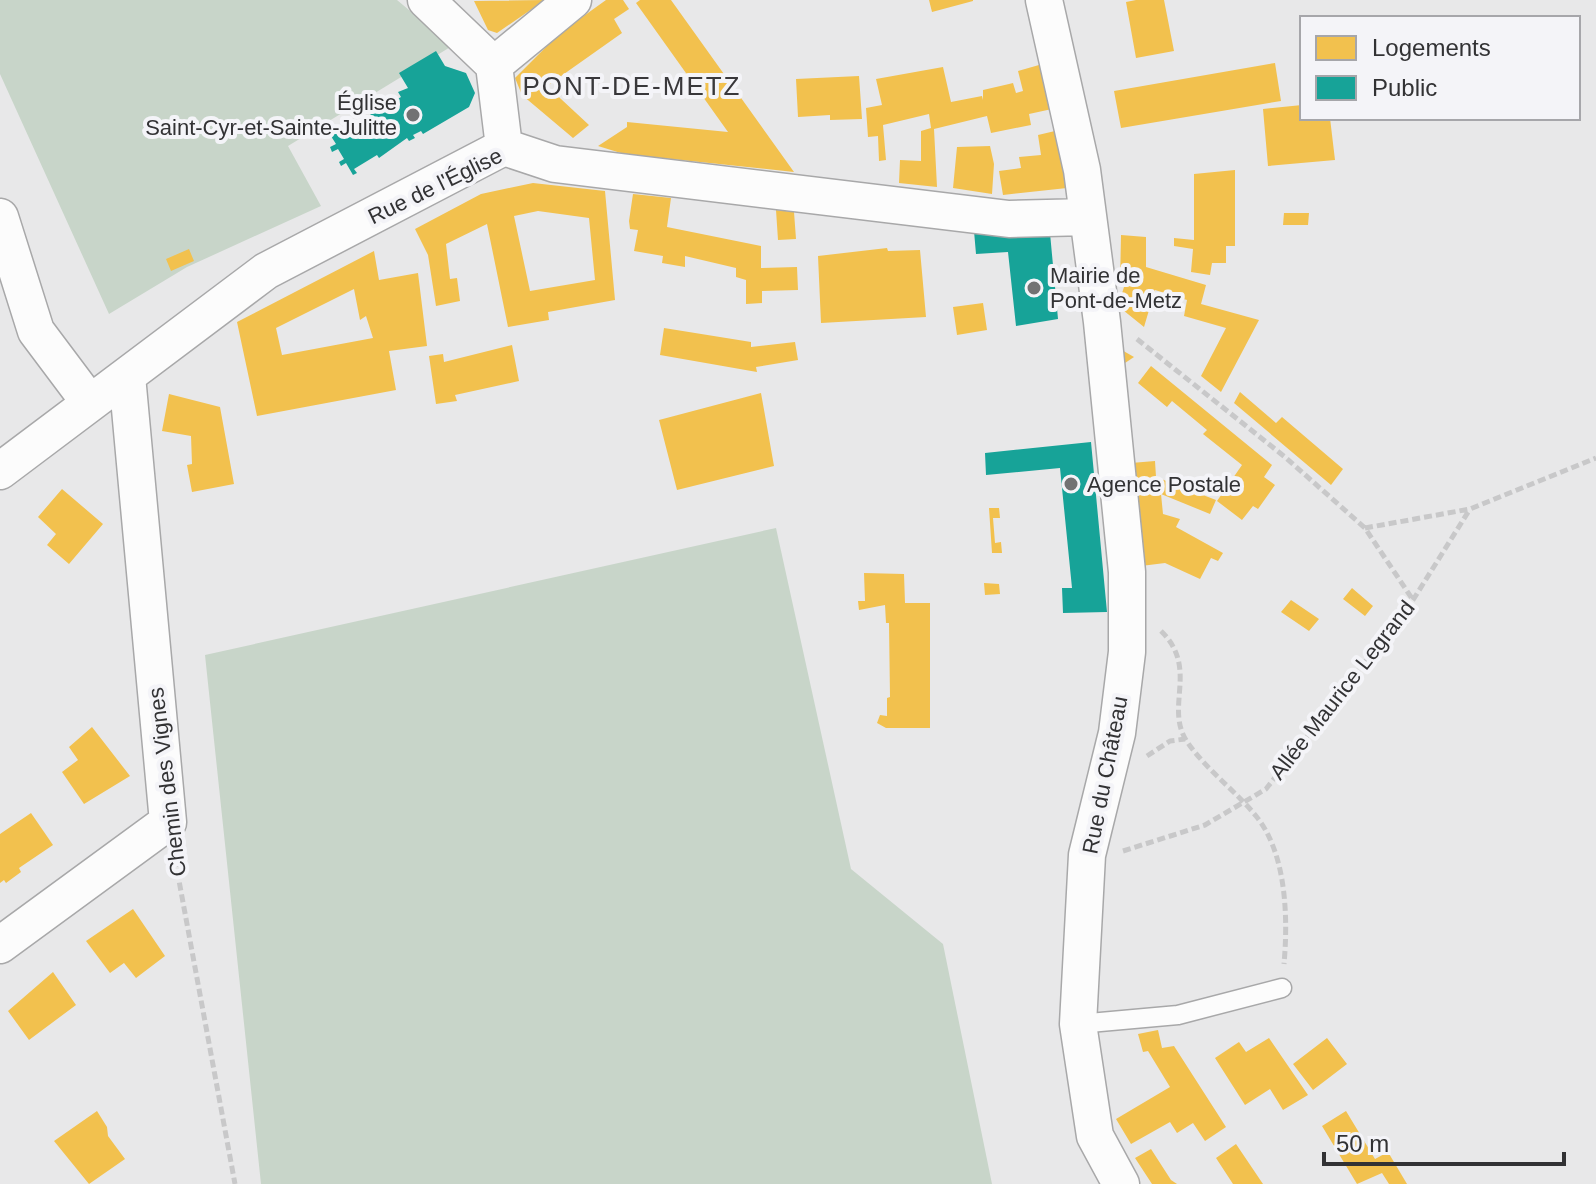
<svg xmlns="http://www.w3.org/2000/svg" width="1596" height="1184" font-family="Helvetica,sans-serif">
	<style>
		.green { fill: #c8d5c9 }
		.homes { fill: #f2c14e; fill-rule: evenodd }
		.public { fill: #17a398 }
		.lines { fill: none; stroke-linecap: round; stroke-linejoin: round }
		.lane-casing { stroke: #a8a8a9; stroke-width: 21 }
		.street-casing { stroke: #a8a8a9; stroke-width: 39 }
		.path { stroke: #c8c8c9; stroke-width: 5; stroke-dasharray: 8 4; stroke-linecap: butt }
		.lane { stroke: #fcfcfc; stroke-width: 18 }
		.street { stroke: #fcfcfc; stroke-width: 36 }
		.poi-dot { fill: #727273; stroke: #f4f4f8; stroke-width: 3 }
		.labels { text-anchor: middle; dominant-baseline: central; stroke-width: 8; stroke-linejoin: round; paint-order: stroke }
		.poi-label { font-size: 22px; fill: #323234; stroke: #f4f4f8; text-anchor: start }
		.street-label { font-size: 22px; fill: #323234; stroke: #f4f4f8 }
		.quarter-label { font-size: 26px; letter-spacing: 2px; fill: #39383b; stroke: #f4f4f8 }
	</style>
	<rect width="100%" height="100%" fill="#e8e8e9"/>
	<path class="green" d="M 0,0 L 397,0 L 452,46 L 288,146 L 321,206 L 187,267 L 109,314 L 0,74 Z
		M 776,528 L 851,869 L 943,944 L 992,1184 L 261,1184 L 205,655 Z"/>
	<path class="homes" d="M 545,0 L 497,33 L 488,30 L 474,1 Z
		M 606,0 L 623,0 L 629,9 L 614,19 L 622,33 L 547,86 L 589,125 L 573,138 L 522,95 L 515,78 L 560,33 Z
		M 640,0 L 671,0 L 794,172 L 624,154 L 598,146 L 627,127 L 627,122 L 728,132 L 636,3 Z
		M 929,0 L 973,0 L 973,1 L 932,12 Z
		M 1136,0 L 1164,0 L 1174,51 L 1136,58 L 1126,2 Z
		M 1275,63 L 1281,101 L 1121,128 L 1114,91 Z
		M 1039,65 L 1052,109 L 1029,114 L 1031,125 L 991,133 L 987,116 L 934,129 L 937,187 L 899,183 L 900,160 L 921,161 L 921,131 L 931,128 L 929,114 L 883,125 L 886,160 L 879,161 L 878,136 L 868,137 L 866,108 L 882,105 L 876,79 L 943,67 L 951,102 L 982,96 L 983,100 L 983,90 L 1009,84 L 1013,83 L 1016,93 L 1023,91 L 1018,71 Z
		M 859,76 L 862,119 L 830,120 L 830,115 L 798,117 L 796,79 Z
		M 1302,105 L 1302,118 L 1330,118 L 1335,160 L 1268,166 L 1263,109 Z
		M 1055,131 L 1067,188 L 1003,195 L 999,171 L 1021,168 L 1019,157 L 1041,155 L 1038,135 Z
		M 990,146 L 994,164 L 992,194 L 953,188 L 957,147 Z
		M 1235,170 L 1235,246 L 1226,246 L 1226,263 L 1212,263 L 1210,275 L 1191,272 L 1193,249 L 1174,246 L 1174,238 L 1194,240 L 1194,174 Z
		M 533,183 L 605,191 L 615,300 L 548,312 L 549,320 L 508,327 L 487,224 L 446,244 L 450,279 L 457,278 L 460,301 L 436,306 L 428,255 L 415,229 L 481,194 ZM 538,211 L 589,218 L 595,280 L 530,291 L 514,216 Z
		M 633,194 L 671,198 L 667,227 L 761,246 L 761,268 L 797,267 L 798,290 L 762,291 L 762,303 L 746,304 L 746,280 L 736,277 L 736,268 L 685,256 L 685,267 L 662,263 L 663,256 L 634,251 L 638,230 L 630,229 L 629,221 Z
		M 776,210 L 794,212 L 796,239 L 778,240 Z
		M 1284,213 L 1309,213 L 1308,225 L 1283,225 Z
		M 1121,235 L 1146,237 L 1146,267 L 1206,285 L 1201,304 L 1259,320 L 1221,392 L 1201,376 L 1226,328 L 1184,316 L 1187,300 L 1155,290 L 1144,327 L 1118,306 L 1124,287 L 1120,286 Z
		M 887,248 L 888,251 L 920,250 L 926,317 L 821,323 L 818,256 Z
		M 189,249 L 194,261 L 171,271 L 166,259 Z
		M 374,251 L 379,280 L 418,273 L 427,346 L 389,351 L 396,390 L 257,416 L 237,322 ZM 354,289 L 360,320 L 366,316 L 373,338 L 282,355 L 276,328 Z
		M 983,303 L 987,330 L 957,335 L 953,307 Z
		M 664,328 L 751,342 L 751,347 L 795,342 L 798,360 L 756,367 L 757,372 L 660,355 Z
		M 512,345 L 519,381 L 455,395 L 457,401 L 436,404 L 429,356 L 443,354 L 444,362 Z
		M 1120,349 L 1134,357 L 1122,365 Z
		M 1151,366 L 1272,465 L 1264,477 L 1275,485 L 1258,509 L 1253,506 L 1242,520 L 1217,501 L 1242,465 L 1203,434 L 1207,430 L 1172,401 L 1167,407 L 1138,383 Z
		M 1240,392 L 1276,423 L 1282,417 L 1343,469 L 1331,485 L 1234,403 Z
		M 761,393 L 774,466 L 677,490 L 659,420 Z
		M 169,394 L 220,407 L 234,484 L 192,492 L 187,465 L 192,464 L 191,436 L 162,431 Z
		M 1155,461 L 1156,477 L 1216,500 L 1210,514 L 1161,494 L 1163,514 L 1180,519 L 1176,527 L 1223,553 L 1218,561 L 1211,558 L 1200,579 L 1165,563 L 1141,566 L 1131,463 Z
		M 62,489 L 103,524 L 69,564 L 47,545 L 56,534 L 38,517 Z
		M 989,508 L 999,508 L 1000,518 L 993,518 L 995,543 L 1001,542 L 1002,553 L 992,553 Z
		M 864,573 L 904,574 L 905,603 L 930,603 L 930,728 L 886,728 L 877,723 L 880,715 L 887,716 L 887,698 L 890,697 L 889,623 L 886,623 L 885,605 L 859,610 L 858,601 L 865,601 Z
		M 984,583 L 999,584 L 1000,594 L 985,595 Z
		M 1352,588 L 1373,606 L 1365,616 L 1343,599 Z
		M 1291,600 L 1319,619 L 1309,631 L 1281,612 Z
		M 92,727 L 130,776 L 84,804 L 62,772 L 78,760 L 69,747 Z
		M 31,813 L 53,845 L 19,868 L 21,872 L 6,883 L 4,880 L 0,883 L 0,834 Z
		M 133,909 L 165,956 L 136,978 L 124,963 L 110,973 L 86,941 Z
		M 53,972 L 76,1005 L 29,1040 L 8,1011 Z
		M 1158,1030 L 1162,1048 L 1174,1046 L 1226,1127 L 1205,1141 L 1193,1123 L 1177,1133 L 1170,1122 L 1131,1144 L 1116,1119 L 1170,1087 L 1148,1051 L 1143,1052 L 1138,1034 Z
		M 1269,1038 L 1308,1095 L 1283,1110 L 1270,1089 L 1245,1105 L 1215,1058 L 1239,1042 L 1246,1052 Z
		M 1327,1038 L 1347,1064 L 1313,1090 L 1293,1064 Z
		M 97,1111 L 107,1127 L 108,1136 L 125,1159 L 89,1184 L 54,1141 Z
		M 1346,1111 L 1375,1159 L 1388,1152 L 1407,1184 L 1389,1184 L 1382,1173 L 1357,1184 L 1322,1126 Z
		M 1236,1144 L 1263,1184 L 1233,1184 L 1216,1158 Z
		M 1151,1149 L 1171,1180 L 1177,1184 L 1152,1184 L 1135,1158 Z"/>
	<path class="public" d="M 436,51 L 445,66 L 466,73 L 475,93 L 469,107 L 423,134 L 421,131 L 413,135 L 415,138 L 409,141 L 407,138 L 379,158 L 377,155 L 354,169 L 357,173 L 353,175 L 346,163 L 341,166 L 339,162 L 344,159 L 338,149 L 332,152 L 330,147 L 336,144 L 329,133 L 339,127 L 342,131 L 401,97 L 398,92 L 408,88 L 399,73 Z
		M 974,231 L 1004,237 L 1050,233 L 1058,319 L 1016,326 L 1008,252 L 976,254 Z
		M 1091,442 L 1107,612 L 1063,613 L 1062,588 L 1072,588 L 1060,468 L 986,475 L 985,453 Z"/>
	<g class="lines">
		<g class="lane-casing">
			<path id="lane" d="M 1078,1024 L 1178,1015 L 1282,988"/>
		</g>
		<g class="street-casing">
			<path id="street" d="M 426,0 L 494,65 L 504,147
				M 1044,0 L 1082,170 L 1102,322 L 1127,572 L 1127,652 L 1117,733 L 1087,855 L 1078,1024 L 1095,1136 L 1121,1184
				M 494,65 L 573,0
				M 0,217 L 36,331 L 90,403
				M 0,471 L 266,271 L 504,147 L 555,164 L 1009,219 L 1088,217
				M 0,945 L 168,822 L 127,376"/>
		</g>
		<path class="path" d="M 1137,339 L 1285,457 L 1365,528 L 1413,600
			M 1365,528 L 1470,509 L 1596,458
			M 1161,631 C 1199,668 1165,706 1186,740 C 1204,768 1235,790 1256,816 C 1287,854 1288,919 1284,964
			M 1147,756 L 1170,741 L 1185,739
			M 1123,851 L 1205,825 L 1266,789 L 1413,600 L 1470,509
			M 175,859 L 235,1184"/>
		<use href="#lane" class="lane"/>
		<use href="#street" class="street"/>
	</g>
	<g class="poi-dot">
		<circle cx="413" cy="115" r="8"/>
		<circle cx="1034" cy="288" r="8"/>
		<circle cx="1071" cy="484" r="8"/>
	</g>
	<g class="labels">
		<g class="poi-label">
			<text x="397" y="102" text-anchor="end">Église<tspan x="397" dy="25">Saint-Cyr-et-Sainte-Julitte</tspan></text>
			<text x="1050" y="275">Mairie de<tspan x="1050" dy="25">Pont-de-Metz</tspan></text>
			<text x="1087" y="484">Agence Postale</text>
		</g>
		<g class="street-label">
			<text transform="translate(435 186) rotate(-26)">Rue de l'Église</text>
			<text transform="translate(1342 690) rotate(-52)">Allée Maurice Legrand</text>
			<text transform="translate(1105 775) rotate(-79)">Rue du Château</text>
			<text transform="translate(167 782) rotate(-97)">Chemin des Vignes</text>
		</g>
		<g class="quarter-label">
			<text x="632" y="86">PONT-DE-METZ</text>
		</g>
	</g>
	<rect x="1300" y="16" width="280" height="104" fill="#f4f4f8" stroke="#a6a6aa" stroke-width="2"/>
	<rect x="1316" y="36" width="40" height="24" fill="#f2c14e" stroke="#a6a6aa" stroke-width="2"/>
	<text x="1372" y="56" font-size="24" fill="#323234">Logements</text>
	<rect x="1316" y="76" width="40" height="24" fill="#17a398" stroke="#a6a6aa" stroke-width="2"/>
	<text x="1372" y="96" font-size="24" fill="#323234">Public</text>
	<path d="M1324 1152v12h240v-12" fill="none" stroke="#323234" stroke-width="4"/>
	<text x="1336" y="1152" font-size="24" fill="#323234" stroke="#f4f4f8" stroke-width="6" paint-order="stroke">50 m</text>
</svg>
